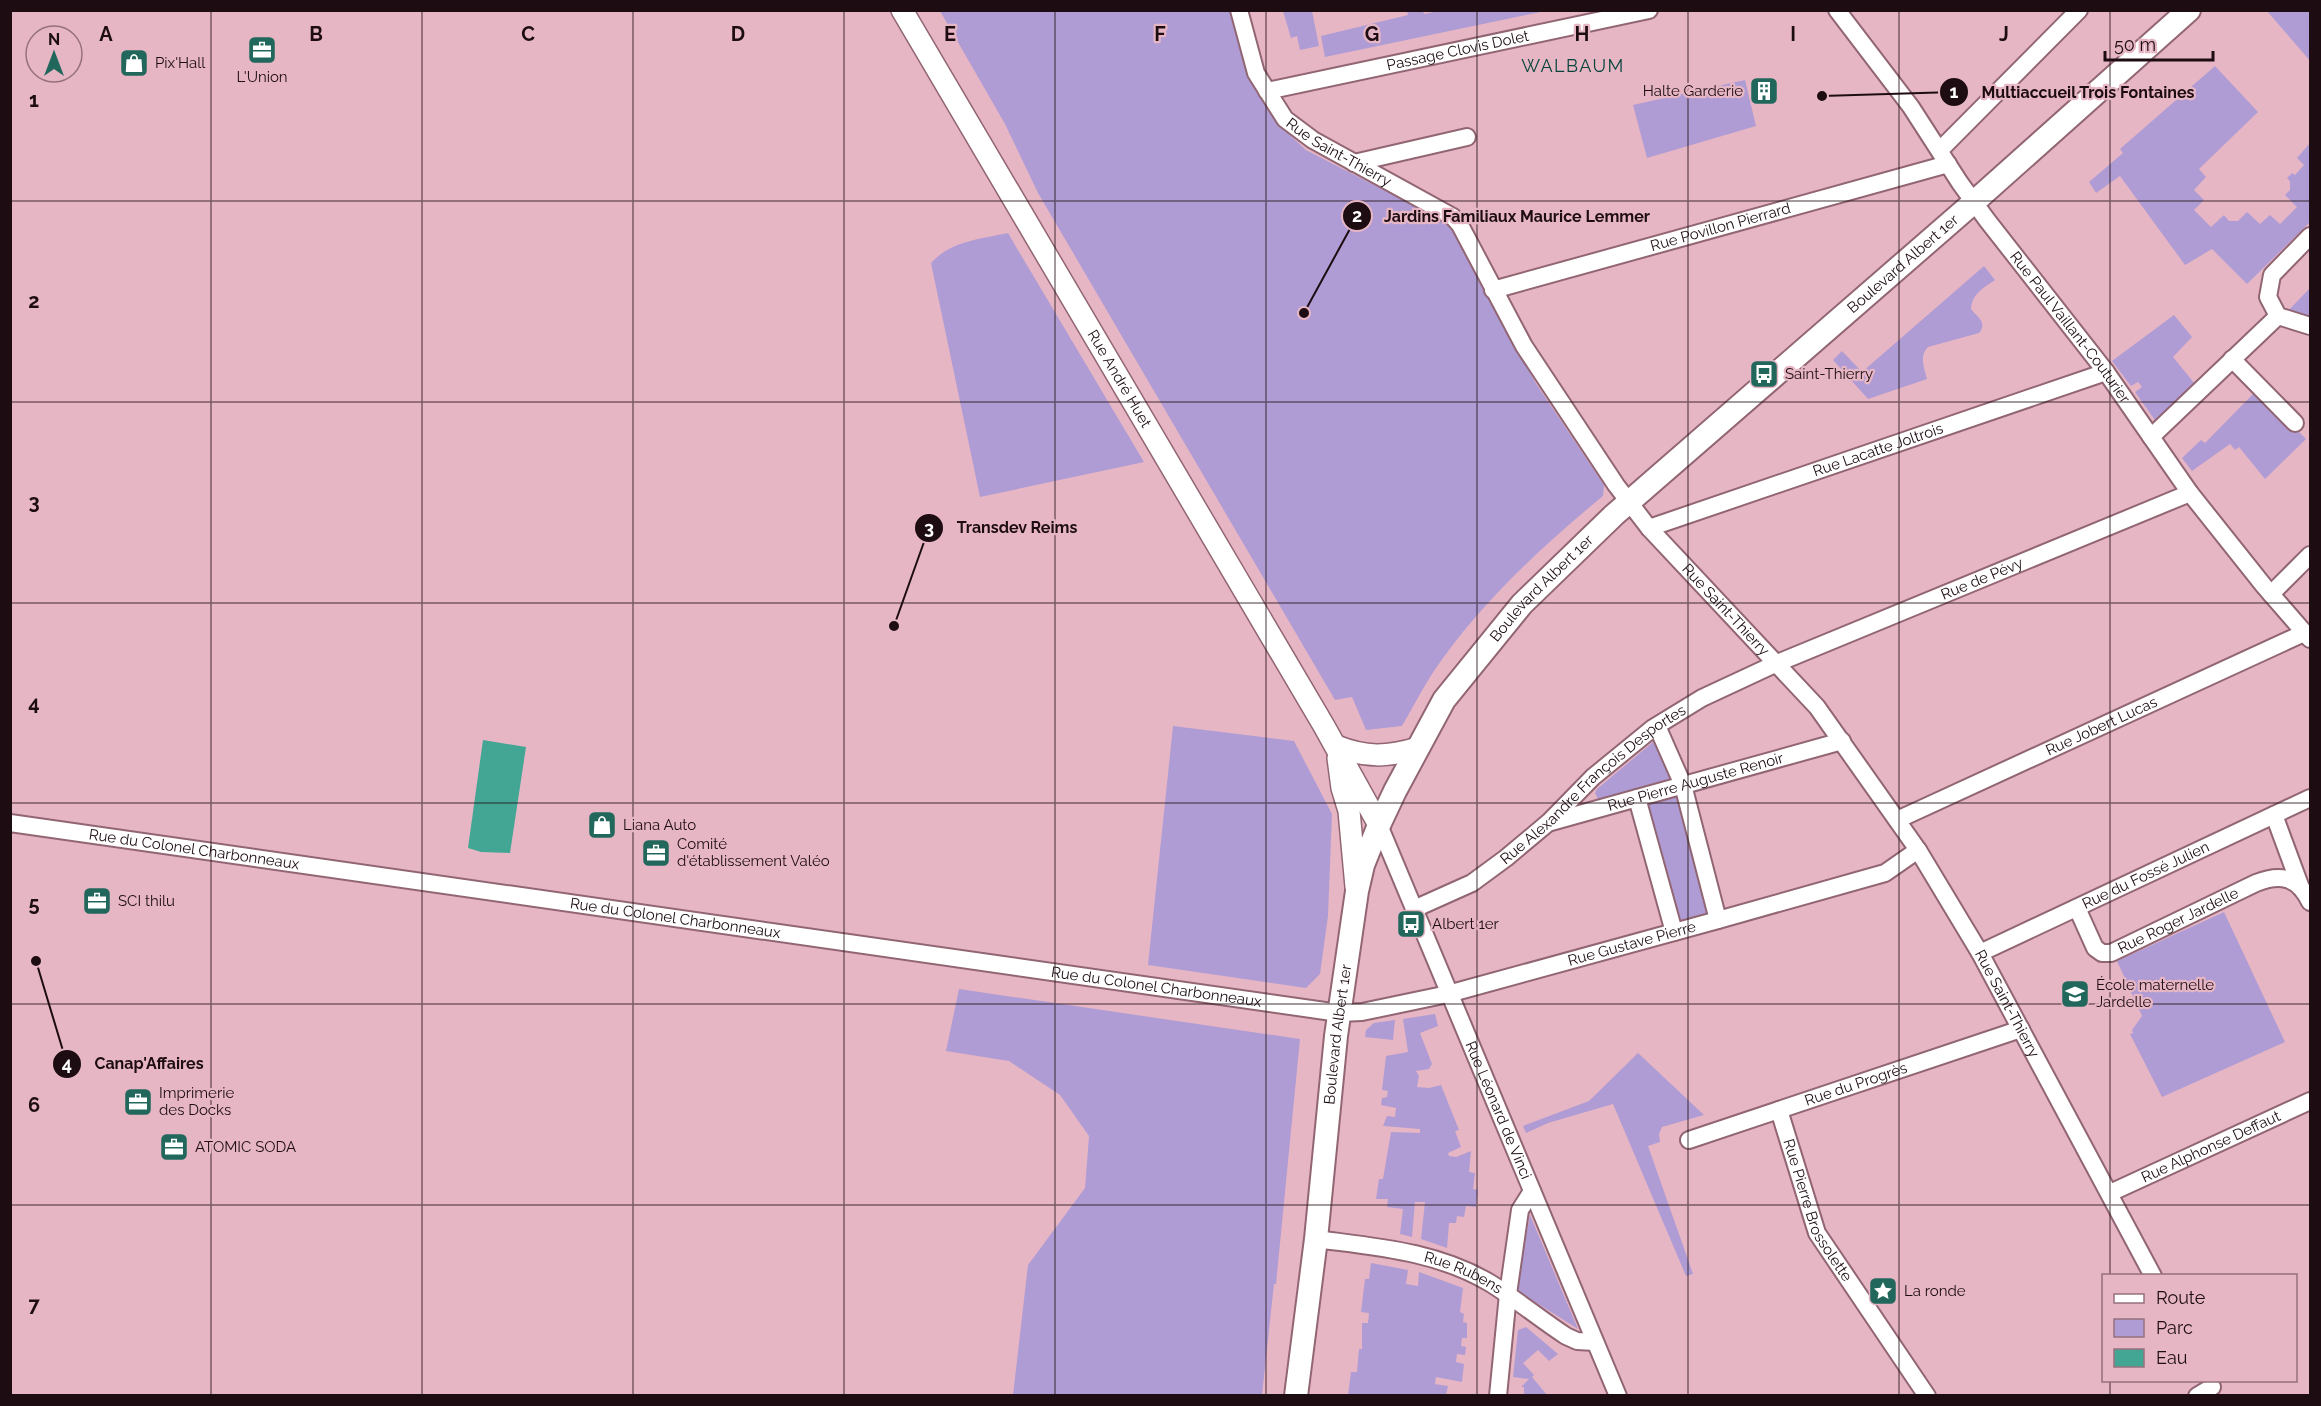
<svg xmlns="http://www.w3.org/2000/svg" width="2321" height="1406" font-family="Raleway,sans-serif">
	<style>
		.green { fill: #af9cd5 }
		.water { fill: #43a695 }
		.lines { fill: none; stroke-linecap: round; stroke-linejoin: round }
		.minor-casing { stroke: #916672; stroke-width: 20 }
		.tertiary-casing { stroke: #916672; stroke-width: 24 }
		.secondary-casing { stroke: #916672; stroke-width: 26 }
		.minor { stroke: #fff; stroke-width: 16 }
		.tertiary { stroke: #fff; stroke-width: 21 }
		.secondary { stroke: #fff; stroke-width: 22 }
		.grid { fill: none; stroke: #1d0d12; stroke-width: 1.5; stroke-opacity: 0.55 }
		.labels { text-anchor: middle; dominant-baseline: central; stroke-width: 4.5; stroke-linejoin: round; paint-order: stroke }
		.street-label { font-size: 15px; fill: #1d0d12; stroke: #e7b6c4 }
		.poi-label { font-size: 15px; fill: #1d0d12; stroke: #e7b6c4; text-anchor: start }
		.quarter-label { font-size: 18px; letter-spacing: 1.5px; fill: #07453c; stroke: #e7b6c4 }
		.grid-label { font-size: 20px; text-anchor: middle; font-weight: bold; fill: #1d0d12; stroke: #e7b6c4; stroke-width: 4.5; stroke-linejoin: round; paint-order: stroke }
		.leader { fill: none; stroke: #1d0d12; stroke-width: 2 }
		.callout-dot { fill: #1d0d12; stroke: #e7b6c4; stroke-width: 2 }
		.mark-label { font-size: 18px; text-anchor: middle; font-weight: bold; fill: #fff }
		.callout-label { font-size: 16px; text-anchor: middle; font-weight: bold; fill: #1d0d12; stroke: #e7b6c4; stroke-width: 4.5; stroke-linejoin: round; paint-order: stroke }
	</style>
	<rect width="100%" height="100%" fill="#e7b6c4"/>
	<path class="green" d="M 940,11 L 1233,11 L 1253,81 L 1280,126 L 1306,150 L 1444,221 L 1451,226 L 1465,245 L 1535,382 L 1604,485 L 1603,496 C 1539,549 1478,605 1432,674 C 1421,691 1412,709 1402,726 L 1366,730 L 1352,697 L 1335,700 L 1038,193 L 1005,124 Z
		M 1283,11 L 1312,11 L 1319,46 L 1300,50 L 1297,36 L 1291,38 Z
		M 1439,11 L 1545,11 L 1325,57 L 1321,36 L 1408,15 L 1407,11 L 1423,11 L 1424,14 Z
		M 2267,11 L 2310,11 L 2310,61 L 2305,55 Z
		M 2215,66 L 2258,112 L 2199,169 L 2206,177 L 2194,190 L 2204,200 L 2194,210 L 2211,227 L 2224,215 L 2229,221 L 2238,221 L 2247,212 L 2260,224 L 2270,215 L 2280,224 L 2297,207 L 2285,195 L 2290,190 L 2290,181 L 2287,178 L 2292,173 L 2295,175 L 2304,165 L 2297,158 L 2310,143 L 2310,222 L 2247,284 L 2212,249 L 2185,265 L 2120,176 L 2096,193 L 2089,182 L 2123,153 L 2120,149 Z
		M 1745,80 L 1756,126 L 1647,158 L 1633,105 Z
		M 1008,233 L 1015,245 L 1144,462 L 980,497 L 931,263 C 951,241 980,239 1008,233 Z
		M 1984,266 L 1995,280 C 1983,288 1972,294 1971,309 C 1977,317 1988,322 1979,333 L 1928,347 C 1919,356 1924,368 1927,379 L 1868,399 L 1833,360 L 1842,351 L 1862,372 Z
		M 2310,288 L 2310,321 L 2286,313 Z
		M 2174,315 L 2192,337 L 2173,357 L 2195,384 L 2157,423 L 2135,392 L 2142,387 L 2138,382 L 2131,386 L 2112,361 Z
		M 2257,390 L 2306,439 L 2265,479 L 2239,447 L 2235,450 L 2230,444 L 2192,471 L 2182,458 L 2201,440 L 2205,443 Z
		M 1173,726 L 1294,741 L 1332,814 L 1328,916 L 1320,974 L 1306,988 L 1148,965 Z
		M 1653,742 L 1657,743 L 1675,781 L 1603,802 L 1598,799 L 1595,793 L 1597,789 Z
		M 1679,795 L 1711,915 L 1679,923 L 1646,803 Z
		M 2224,912 L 2285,1042 L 2162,1097 L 2130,1034 L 2133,1033 L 2132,1030 L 2142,1016 L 2117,961 Z
		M 959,989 L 1300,1039 L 1276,1284 L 1274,1284 L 1262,1395 L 1013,1395 L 1028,1265 L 1085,1188 L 1089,1136 L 1060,1095 L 1009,1061 L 946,1051 Z
		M 1435,1014 L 1438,1026 L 1420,1033 L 1432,1064 L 1429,1069 L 1416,1071 L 1419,1076 L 1417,1087 L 1429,1088 L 1441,1085 L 1459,1130 L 1455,1131 L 1461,1147 L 1448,1153 L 1449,1156 L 1456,1157 L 1471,1151 L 1469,1172 L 1475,1173 L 1473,1189 L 1478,1190 L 1476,1207 L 1466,1206 L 1464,1217 L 1457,1216 L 1456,1223 L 1449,1223 L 1447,1248 L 1421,1239 L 1425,1202 L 1415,1202 L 1412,1237 L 1400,1234 L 1403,1209 L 1387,1207 L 1388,1199 L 1376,1199 L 1379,1179 L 1383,1179 L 1391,1132 L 1420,1133 L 1420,1129 L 1383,1126 L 1387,1116 L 1395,1117 L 1396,1108 L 1381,1105 L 1382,1098 L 1387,1097 L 1388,1091 L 1382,1090 L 1386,1056 L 1408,1052 L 1403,1019 Z
		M 1395,1020 L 1393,1040 L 1365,1037 L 1366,1030 L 1374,1023 Z
		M 1638,1053 L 1704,1115 L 1662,1127 L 1659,1134 L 1660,1142 L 1648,1146 L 1693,1274 L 1686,1276 L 1613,1104 L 1548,1123 L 1526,1133 L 1523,1126 L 1589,1101 Z
		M 1530,1215 L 1578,1329 L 1516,1290 Z
		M 1371,1263 L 1408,1270 L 1406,1284 L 1418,1286 L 1419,1272 L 1463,1288 L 1460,1312 L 1464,1314 L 1463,1322 L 1467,1323 L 1467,1338 L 1462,1338 L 1461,1346 L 1466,1347 L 1465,1355 L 1457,1354 L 1456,1362 L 1464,1364 L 1462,1382 L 1436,1377 L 1435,1384 L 1448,1386 L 1446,1395 L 1348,1395 L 1351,1372 L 1357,1372 L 1359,1349 L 1362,1349 L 1362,1323 L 1368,1323 L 1369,1313 L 1361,1312 L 1365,1279 L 1369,1279 Z
		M 1526,1327 L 1558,1354 L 1549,1361 L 1538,1350 L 1523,1363 L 1534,1375 L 1532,1377 L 1547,1395 L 1511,1395 L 1524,1395 L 1524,1387 L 1521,1387 L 1529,1379 L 1513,1377 L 1518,1330 Z"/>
	<path class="water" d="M 483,740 L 526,747 L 510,853 L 481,852 L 468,848 Z"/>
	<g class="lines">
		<g class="minor-casing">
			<g id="minor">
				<path id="s1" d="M 1239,10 L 1256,73 L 1285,119 L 1313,140 L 1453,217 L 1460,225 L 1524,346 L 1616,485 L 1649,528 L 1817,707 L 1918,850 L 1980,953 L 2153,1276"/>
				<path id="s2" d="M 1837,10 L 1911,107 L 1960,183 L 1987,220 L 2106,372 L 2190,493 L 2264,586 L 2310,639"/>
				<path id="s3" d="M 1267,91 L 1649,10"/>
				<path d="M 1940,150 L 2079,10"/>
				<path d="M 1354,163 L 1467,137"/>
				<path d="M 2310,236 L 2272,275 L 2268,297 L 2278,316 L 2310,326"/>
				<path id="s4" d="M 1493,290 L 1948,164"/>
				<path d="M 2232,359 L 2295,423"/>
				<path d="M 2151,437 L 2278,316"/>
				<path id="s5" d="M 1649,528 L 2106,372"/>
				<path d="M 2271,594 L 2310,555"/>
				<path d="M 1657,726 L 1683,785 L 1718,920"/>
				<path d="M 1637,798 L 1674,932"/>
				<path d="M 2274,815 L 2301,888"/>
				<path id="s6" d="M 1897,820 L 2304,633"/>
				<path id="s7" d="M 1551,822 L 1842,741"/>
				<path id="s8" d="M 10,823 L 1339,1013 L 1362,1012 L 1448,994 L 1718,920 L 1885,873 L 1918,850"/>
				<path id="s9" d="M 1379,825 L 1618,1396"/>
				<path id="s10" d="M 2077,908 L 2095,948 L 2102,953 L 2111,953 L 2256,883 C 2281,873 2298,877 2310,902"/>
				<path id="s11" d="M 1414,909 L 1472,883 L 1506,858 L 1549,822 L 1593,777 L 1653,728 L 1702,698 L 1775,664 L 2190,493"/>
				<path id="s12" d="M 1980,953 L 2310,798"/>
				<path id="s13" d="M 1779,1110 L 1817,1233 L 1927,1396"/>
				<path id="s14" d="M 1689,1140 L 2021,1029"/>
				<path id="s15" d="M 2110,1193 L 2310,1101"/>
				<path id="s16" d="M 1316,1239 C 1376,1247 1436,1251 1490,1283 C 1516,1299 1540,1319 1566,1336 L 1577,1341 L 1595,1342"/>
				<path d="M 1498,1396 L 1508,1294 L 1520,1210 L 1532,1191"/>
				<path d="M 2197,1396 L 2212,1387"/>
			</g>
		</g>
		<g class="tertiary-casing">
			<g id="tertiary">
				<path id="s17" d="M 902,10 L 1324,726 L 1379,825"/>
				<path d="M 1336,746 C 1366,758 1387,757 1418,748"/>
				<path d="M 1338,758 L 1342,788 L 1349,811 L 1356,887"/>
			</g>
		</g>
		<g class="secondary-casing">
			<g id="secondary">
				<path id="s18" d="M 1296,1396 L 1316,1239 L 1336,1036 L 1357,891 L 1363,865 L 1379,825 L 1395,791 L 1444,700 L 1522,604 L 1614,515 L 1974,202 L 2189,10"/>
			</g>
		</g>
		<use href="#minor" class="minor"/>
		<use href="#tertiary" class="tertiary"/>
		<use href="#secondary" class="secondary"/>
	</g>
	<path class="grid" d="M 211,10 L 211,1396M 422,10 L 422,1396M 633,10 L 633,1396M 844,10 L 844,1396M 1055,10 L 1055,1396M 1266,10 L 1266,1396M 1477,10 L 1477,1396M 1688,10 L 1688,1396M 1899,10 L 1899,1396M 2110,10 L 2110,1276M 10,201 L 2310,201M 10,402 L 2310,402M 10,603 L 2310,603M 10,803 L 2310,803M 10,1004 L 2310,1004M 10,1205 L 2310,1205M 2110,1380 L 2110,1396"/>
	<defs>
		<g id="office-square" transform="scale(1.5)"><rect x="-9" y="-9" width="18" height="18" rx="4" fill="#21675c" stroke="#e7b6c4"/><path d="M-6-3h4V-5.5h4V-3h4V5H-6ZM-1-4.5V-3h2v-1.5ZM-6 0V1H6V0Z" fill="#fff"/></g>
		<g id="shop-square" transform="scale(1.5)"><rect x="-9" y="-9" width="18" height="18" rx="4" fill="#21675c" stroke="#e7b6c4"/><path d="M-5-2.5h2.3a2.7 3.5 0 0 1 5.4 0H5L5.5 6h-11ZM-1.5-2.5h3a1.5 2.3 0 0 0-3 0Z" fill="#fff"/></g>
		<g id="building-square" transform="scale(1.5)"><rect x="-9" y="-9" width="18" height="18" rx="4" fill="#21675c" stroke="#e7b6c4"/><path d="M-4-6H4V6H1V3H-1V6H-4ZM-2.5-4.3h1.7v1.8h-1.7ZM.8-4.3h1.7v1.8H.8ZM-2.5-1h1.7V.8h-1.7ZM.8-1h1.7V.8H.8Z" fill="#fff"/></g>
		<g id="bus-square" transform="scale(1.5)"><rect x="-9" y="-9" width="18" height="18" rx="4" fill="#21675c" stroke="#e7b6c4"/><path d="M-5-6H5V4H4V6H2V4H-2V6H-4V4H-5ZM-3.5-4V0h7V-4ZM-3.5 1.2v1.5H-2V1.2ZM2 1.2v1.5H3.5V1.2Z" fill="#fff"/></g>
		<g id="school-square" transform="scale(1.5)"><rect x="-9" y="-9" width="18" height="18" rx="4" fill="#21675c" stroke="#e7b6c4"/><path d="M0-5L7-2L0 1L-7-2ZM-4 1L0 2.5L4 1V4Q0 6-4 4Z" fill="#fff"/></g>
		<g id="sight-square" transform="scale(1.5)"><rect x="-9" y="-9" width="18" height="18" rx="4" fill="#21675c" stroke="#e7b6c4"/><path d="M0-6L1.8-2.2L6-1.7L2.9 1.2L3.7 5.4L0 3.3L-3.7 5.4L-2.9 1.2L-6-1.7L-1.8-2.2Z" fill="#fff"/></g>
	</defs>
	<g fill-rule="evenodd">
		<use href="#office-square" x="262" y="50"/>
		<use href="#shop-square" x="134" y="63"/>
		<use href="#building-square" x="1764" y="91"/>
		<use href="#bus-square" x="1764" y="374"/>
		<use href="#shop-square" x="602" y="825"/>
		<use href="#office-square" x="656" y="853"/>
		<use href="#office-square" x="97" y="901"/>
		<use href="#bus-square" x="1411" y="924"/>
		<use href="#school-square" x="2075" y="994"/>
		<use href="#office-square" x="138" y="1102"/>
		<use href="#office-square" x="174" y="1147"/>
		<use href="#sight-square" x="1883" y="1291"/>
	</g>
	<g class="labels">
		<g class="street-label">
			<text stroke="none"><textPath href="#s3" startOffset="195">Passage Clovis Dolet</textPath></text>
			<text stroke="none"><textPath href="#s1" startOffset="183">Rue Saint-Thierry</textPath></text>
			<text stroke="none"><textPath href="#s4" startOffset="236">Rue Povillon Pierrard</textPath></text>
			<text stroke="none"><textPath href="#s18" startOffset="1354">Boulevard Albert 1er</textPath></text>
			<text stroke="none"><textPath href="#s2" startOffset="394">Rue Paul Vaillant-Couturier</textPath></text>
			<text stroke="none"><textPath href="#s17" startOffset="428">Rue André Huet</textPath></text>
			<text stroke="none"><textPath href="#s5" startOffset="242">Rue Lacatte Joltrois</textPath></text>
			<text stroke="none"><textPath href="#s11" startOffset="664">Rue de Pévy</textPath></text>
			<text stroke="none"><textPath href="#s18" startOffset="868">Boulevard Albert 1er</textPath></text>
			<text stroke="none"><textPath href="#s1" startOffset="795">Rue Saint-Thierry</textPath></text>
			<text stroke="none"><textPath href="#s6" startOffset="225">Rue Jobert Lucas</textPath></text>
			<text stroke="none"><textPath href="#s7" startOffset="150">Rue Pierre Auguste Renoir</textPath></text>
			<text stroke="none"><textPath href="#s11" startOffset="220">Rue Alexandre François Desportes</textPath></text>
			<text stroke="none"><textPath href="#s8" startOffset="186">Rue du Colonel Charbonneaux</textPath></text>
			<text stroke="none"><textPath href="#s12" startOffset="183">Rue du Fossé Julien</textPath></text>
			<text stroke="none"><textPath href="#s8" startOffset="672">Rue du Colonel Charbonneaux</textPath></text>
			<text stroke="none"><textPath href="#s10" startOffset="136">Rue Roger Jardelle</textPath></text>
			<text stroke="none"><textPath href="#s8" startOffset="1644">Rue Gustave Pierre</textPath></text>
			<text stroke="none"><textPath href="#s8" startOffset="1158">Rue du Colonel Charbonneaux</textPath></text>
			<text stroke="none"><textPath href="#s1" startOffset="1281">Rue Saint-Thierry</textPath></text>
			<text stroke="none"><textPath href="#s18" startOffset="364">Boulevard Albert 1er</textPath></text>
			<text stroke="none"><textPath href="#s14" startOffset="176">Rue du Progrès</textPath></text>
			<text stroke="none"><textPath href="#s9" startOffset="309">Rue Léonard de Vinci</textPath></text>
			<text stroke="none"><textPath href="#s15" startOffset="111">Rue Alphonse Deffaut</textPath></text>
			<text stroke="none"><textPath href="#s13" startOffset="108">Rue Pierre Brossolette</textPath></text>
			<text stroke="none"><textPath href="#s16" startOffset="152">Rue Rubens</textPath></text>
		</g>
		<g class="poi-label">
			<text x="155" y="63">Pix'Hall</text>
			<text x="262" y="77" text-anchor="middle">L'Union</text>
			<text x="1743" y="91" text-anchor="end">Halte Garderie</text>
			<text x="1785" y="374">Saint-Thierry</text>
			<text x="623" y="825">Liana Auto</text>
			<text x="677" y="844">Comité<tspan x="677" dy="17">d'établissement Valéo</tspan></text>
			<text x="118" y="901">SCI thilu</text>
			<text x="1432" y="924">Albert 1er</text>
			<text x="2096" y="985">École maternelle<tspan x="2096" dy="17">Jardelle</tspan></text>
			<text x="159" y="1093">Imprimerie<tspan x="159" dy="17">des Docks</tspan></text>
			<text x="195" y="1147">ATOMIC SODA</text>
			<text x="1904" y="1291">La ronde</text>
		</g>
		<g class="quarter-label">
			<text x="1573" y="65">WALBAUM</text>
		</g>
	</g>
	<g class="grid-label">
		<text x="106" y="41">A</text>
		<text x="316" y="41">B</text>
		<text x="528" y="41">C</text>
		<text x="738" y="41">D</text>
		<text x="950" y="41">E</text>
		<text x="1160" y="41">F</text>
		<text x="1372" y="41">G</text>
		<text x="1582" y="41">H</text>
		<text x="1793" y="41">I</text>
		<text x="2004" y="41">J</text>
		<text x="34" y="107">1</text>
		<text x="34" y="308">2</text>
		<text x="34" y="509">3</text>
		<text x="34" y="710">4</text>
		<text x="34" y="911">5</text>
		<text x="34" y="1112">6</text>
		<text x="34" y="1312">7</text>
	</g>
	<path class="leader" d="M1822 96L1954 92M1304 313L1357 216M894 626L929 528M36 961L67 1064"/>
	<g class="callout-dot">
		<circle cx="1822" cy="96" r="6"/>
		<circle cx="1304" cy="313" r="6"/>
		<circle cx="894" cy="626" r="6"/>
		<circle cx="36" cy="961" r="6"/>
		<circle cx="1954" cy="92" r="15"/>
		<circle cx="1357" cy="216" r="15"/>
		<circle cx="929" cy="528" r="15"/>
		<circle cx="67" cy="1064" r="15"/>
	</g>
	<g class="mark-label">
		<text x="1954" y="98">1</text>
		<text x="1357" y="222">2</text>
		<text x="929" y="534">3</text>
		<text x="67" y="1070">4</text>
	</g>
	<g class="callout-label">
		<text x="2088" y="98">Multiaccueil Trois Fontaines</text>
		<text x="1517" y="222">Jardins Familiaux Maurice Lemmer</text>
		<text x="1017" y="533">Transdev Reims</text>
		<text x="149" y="1069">Canap'Affaires</text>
	</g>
	<rect width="2321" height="1406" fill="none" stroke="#1d0d12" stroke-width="24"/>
	<rect x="2102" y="1274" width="195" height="108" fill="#e7b6c4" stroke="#96727d" stroke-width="1.5"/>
	<rect x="2114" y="1294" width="30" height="9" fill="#ffffff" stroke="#96727d" stroke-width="1.5"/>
	<text x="2156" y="1304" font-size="18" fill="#1d0d12">Route</text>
	<rect x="2114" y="1319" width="30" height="18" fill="#af9cd5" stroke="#96727d" stroke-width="1.5"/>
	<text x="2156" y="1334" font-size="18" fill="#1d0d12">Parc</text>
	<rect x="2114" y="1349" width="30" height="18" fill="#43a695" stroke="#96727d" stroke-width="1.5"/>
	<text x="2156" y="1364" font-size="18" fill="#1d0d12">Eau</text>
	<g transform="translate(54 54)"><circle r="28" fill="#e7b6c4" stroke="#96727d" stroke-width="1.5"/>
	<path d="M0-4.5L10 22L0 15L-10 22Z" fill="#21675c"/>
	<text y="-9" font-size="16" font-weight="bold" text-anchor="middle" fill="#1d0d12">N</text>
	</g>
	<path d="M2105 51v9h108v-9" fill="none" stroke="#1d0d12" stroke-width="3"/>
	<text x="2114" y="51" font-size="18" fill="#1d0d12" stroke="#e7b6c4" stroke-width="4.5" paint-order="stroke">50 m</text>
</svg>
